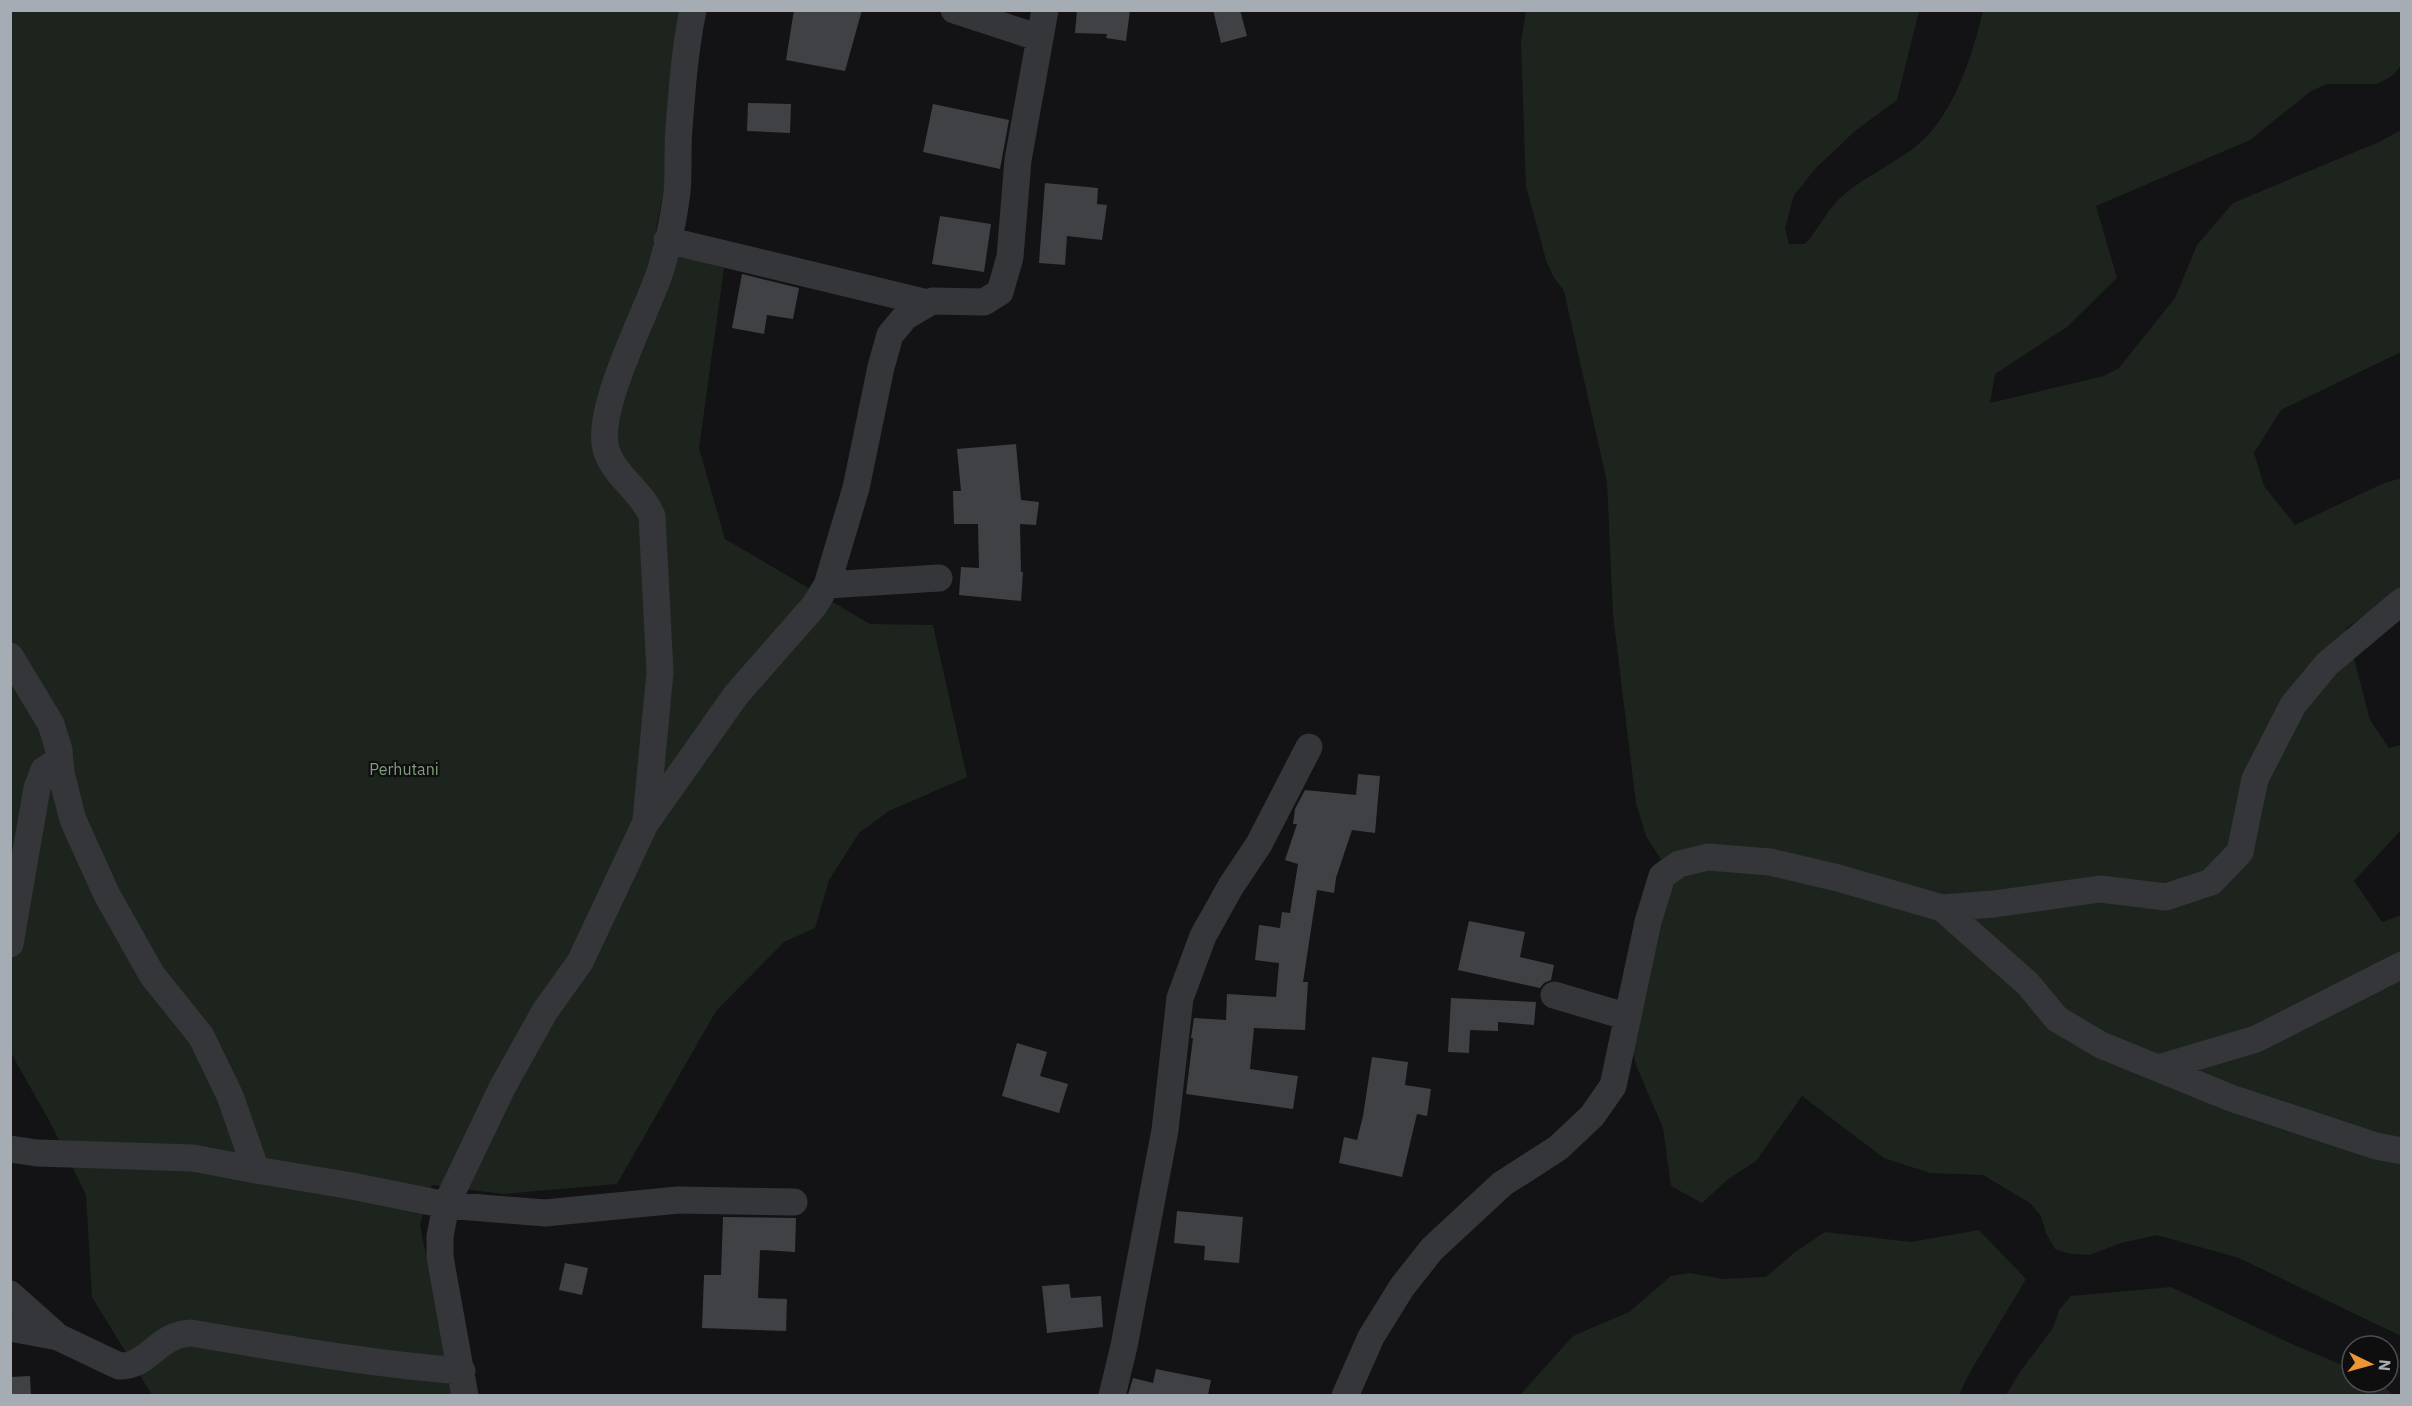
<svg xmlns="http://www.w3.org/2000/svg" width="2412" height="1406" font-family="'IBM Plex Sans',sans-serif">
	<style>
		.green { fill: #1d241d }
		.building { fill: #3f4144 }
		.lines { fill: none; stroke-linecap: round; stroke-linejoin: round }
		.minor { stroke: #343639; stroke-width: 27 }
		.labels { text-anchor: middle; dominant-baseline: central; stroke-width: 4.5; stroke-linejoin: round; paint-order: stroke }
		.park-label { font-size: 16px; fill: #7f9f7c; stroke: #0e0e0f }
	</style>
	<rect width="100%" height="100%" fill="#131315"/>
	<path class="green" d="M 10,11 L 679,11 L 668,169 L 653,245 L 724,268 L 699,448 L 725,539 L 870,624 L 933,625 L 967,777 L 889,811 L 859,833 L 829,880 L 815,928 L 784,942 L 716,1011 L 617,1184 L 503,1194 L 432,1185 L 420,1224 L 453,1395 L 152,1395 L 92,1297 L 86,1195 L 50,1122 L 11,1053 Z
		M 1526,11 L 1919,11 L 1897,100 L 1855,131 L 1816,168 L 1794,195 L 1785,228 L 1789,244 L 1805,244 C 1817,231 1826,213 1838,200 C 1860,179 1890,166 1914,148 C 1953,118 1972,57 1983,11 L 2401,11 L 2401,66 L 2392,76 L 2377,84 L 2327,84 L 2311,91 L 2250,140 L 2096,206 L 2117,278 L 2067,327 L 1995,374 L 1990,403 L 2104,376 L 2119,368 L 2175,298 L 2197,245 L 2233,203 L 2379,142 L 2401,130 L 2401,352 L 2281,410 L 2254,453 L 2264,486 L 2295,525 L 2382,484 L 2401,478 L 2401,592 L 2346,628 L 2370,720 L 2389,748 L 2401,745 L 2401,830 L 2354,881 L 2382,922 L 2401,915 L 2401,1336 L 2239,1258 L 2157,1235 L 2121,1243 L 2089,1255 L 2071,1254 L 2055,1249 L 2046,1233 L 2041,1216 L 2030,1203 L 1983,1175 L 1930,1173 L 1884,1158 L 1802,1096 L 1756,1161 L 1727,1180 L 1702,1203 L 1671,1186 L 1663,1128 L 1636,1065 L 1631,1044 L 1672,877 L 1646,836 L 1636,803 L 1613,615 L 1607,482 L 1564,291 L 1553,276 L 1546,260 L 1526,186 L 1521,42 Z
		M 1979,1230 L 2026,1279 L 1970,1372 L 1959,1395 L 1520,1395 L 1573,1336 L 1629,1312 L 1671,1276 L 1689,1273 L 1724,1279 L 1766,1277 L 1795,1252 L 1825,1232 L 1911,1242 Z
		M 2171,1287 L 2294,1345 L 2352,1369 L 2352,1382 L 2379,1382 L 2393,1395 L 2006,1395 L 2020,1372 L 2053,1328 L 2059,1310 L 2071,1296 Z"/>
	<path class="building" d="M 794,10 L 862,10 L 845,71 L 786,60 Z
		M 1077,10 L 1130,10 L 1126,41 L 1106,38 L 1107,34 L 1075,33 Z
		M 1213,10 L 1240,10 L 1247,36 L 1221,43 Z
		M 748,103 L 791,104 L 790,133 L 747,131 Z
		M 933,104 L 1009,120 L 1000,169 L 923,152 Z
		M 1045,183 L 1098,188 L 1097,204 L 1107,205 L 1102,240 L 1067,236 L 1065,265 L 1039,263 Z
		M 940,216 L 991,224 L 984,272 L 932,264 Z
		M 742,274 L 799,288 L 793,319 L 767,315 L 764,334 L 732,328 Z
		M 1016,444 L 1021,500 L 1039,502 L 1036,525 L 1020,524 L 1021,572 L 1023,572 L 1021,601 L 959,595 L 961,567 L 979,568 L 978,524 L 954,524 L 953,491 L 961,491 L 957,449 Z
		M 1358,774 L 1380,776 L 1375,833 L 1352,830 L 1336,878 L 1334,893 L 1317,890 L 1303,982 L 1308,982 L 1305,1030 L 1254,1028 L 1250,1069 L 1298,1076 L 1293,1109 L 1186,1094 L 1193,1038 L 1191,1038 L 1194,1018 L 1226,1020 L 1227,994 L 1276,997 L 1279,963 L 1255,960 L 1259,925 L 1280,928 L 1282,912 L 1290,913 L 1298,864 L 1285,860 L 1297,824 L 1293,824 L 1295,809 L 1305,790 L 1356,795 Z
		M 1469,921 L 1525,932 L 1520,957 L 1554,965 L 1551,980 L 1544,983 L 1540,988 L 1458,970 Z
		M 1451,998 L 1536,1002 L 1534,1025 L 1498,1022 L 1498,1031 L 1470,1030 L 1469,1053 L 1448,1052 Z
		M 1017,1043 L 1047,1052 L 1040,1076 L 1068,1084 L 1059,1113 L 1002,1096 Z
		M 1372,1057 L 1408,1062 L 1405,1085 L 1431,1089 L 1427,1116 L 1417,1114 L 1402,1177 L 1339,1163 L 1344,1137 L 1357,1140 L 1363,1116 Z
		M 1177,1211 L 1243,1217 L 1239,1263 L 1204,1260 L 1205,1246 L 1174,1243 Z
		M 723,1217 L 796,1218 L 795,1252 L 760,1250 L 758,1298 L 787,1299 L 786,1331 L 702,1328 L 704,1275 L 721,1275 Z
		M 565,1263 L 588,1268 L 582,1295 L 559,1290 Z
		M 1069,1284 L 1071,1298 L 1101,1296 L 1103,1327 L 1047,1333 L 1042,1286 Z
		M 1156,1369 L 1211,1380 L 1208,1395 L 1128,1395 L 1133,1378 L 1153,1383 Z
		M 30,1376 L 31,1395 L 10,1395 L 10,1377 Z"/>
	<g class="lines">
		<path class="minor" d="M 954,10 L 1040,38
			M 667,240 L 928,303
			M 827,585 L 939,578
			M 10,656 L 51,724 L 59,750 L 61,773 L 73,820 L 107,895 L 152,975 L 201,1036 L 230,1096 L 256,1170 L 352,1186 L 446,1205 L 545,1213 L 678,1200 L 794,1202
			M 646,820 L 660,672 L 652,516 C 642,491 613,475 606,449 C 595,409 646,314 660,272 C 667,249 674,216 677,192 C 679,171 677,149 679,128 C 682,89 685,49 693,10
			M 1942,908 L 1994,904 L 2100,889 L 2166,897 L 2211,882 L 2240,852 L 2255,779 L 2293,705 L 2327,664 L 2402,601
			M 10,944 L 37,788 L 44,770 L 60,760
			M 1554,995 L 1628,1017
			M 2159,1068 L 2256,1039 L 2402,965
			M 10,1149 L 37,1153 L 193,1158 L 256,1170
			M 10,1294 L 56,1335
			M 10,1328 L 58,1337 L 119,1366 C 147,1368 158,1334 191,1333 C 281,1348 370,1364 462,1371
			M 465,1396 L 440,1257 L 440,1236 L 446,1205 L 502,1088 L 545,1011 L 580,962 L 645,824 L 736,695 L 814,606 L 827,585 L 856,488 L 881,367 L 890,335 L 905,317 L 932,301 L 984,302 L 1000,292 L 1010,257 L 1018,160 L 1045,10
			M 1112,1396 L 1124,1346 L 1165,1130 L 1180,998 L 1203,936 L 1231,886 L 1259,844 L 1309,747
			M 1345,1396 L 1371,1337 L 1402,1287 L 1432,1249 L 1502,1184 L 1558,1148 L 1592,1116 L 1613,1086 L 1648,922 L 1662,876 L 1679,864 L 1708,857 L 1770,862 L 1838,878 L 1942,908 L 2028,984 L 2057,1019 L 2101,1045 L 2231,1098 L 2376,1146 L 2402,1151"/>
	</g>
	<g class="labels">
		<g class="park-label">
			<text x="404" y="769">Perhutani</text>
		</g>
	</g>
	<rect width="2412" height="1406" fill="none" stroke="#a5acb4" stroke-width="24"/>
	<g transform="translate(2370 1364) rotate(95)"><circle r="28" fill="#0e0e0f" stroke="#4a4d51" stroke-width="1.5"/>
	<path d="M0-4.5L10 22L0 15L-10 22Z" fill="#eb9535"/>
	<text y="-9" font-size="16" font-weight="bold" text-anchor="middle" fill="#a5acb4">N</text>
	</g>
</svg>
